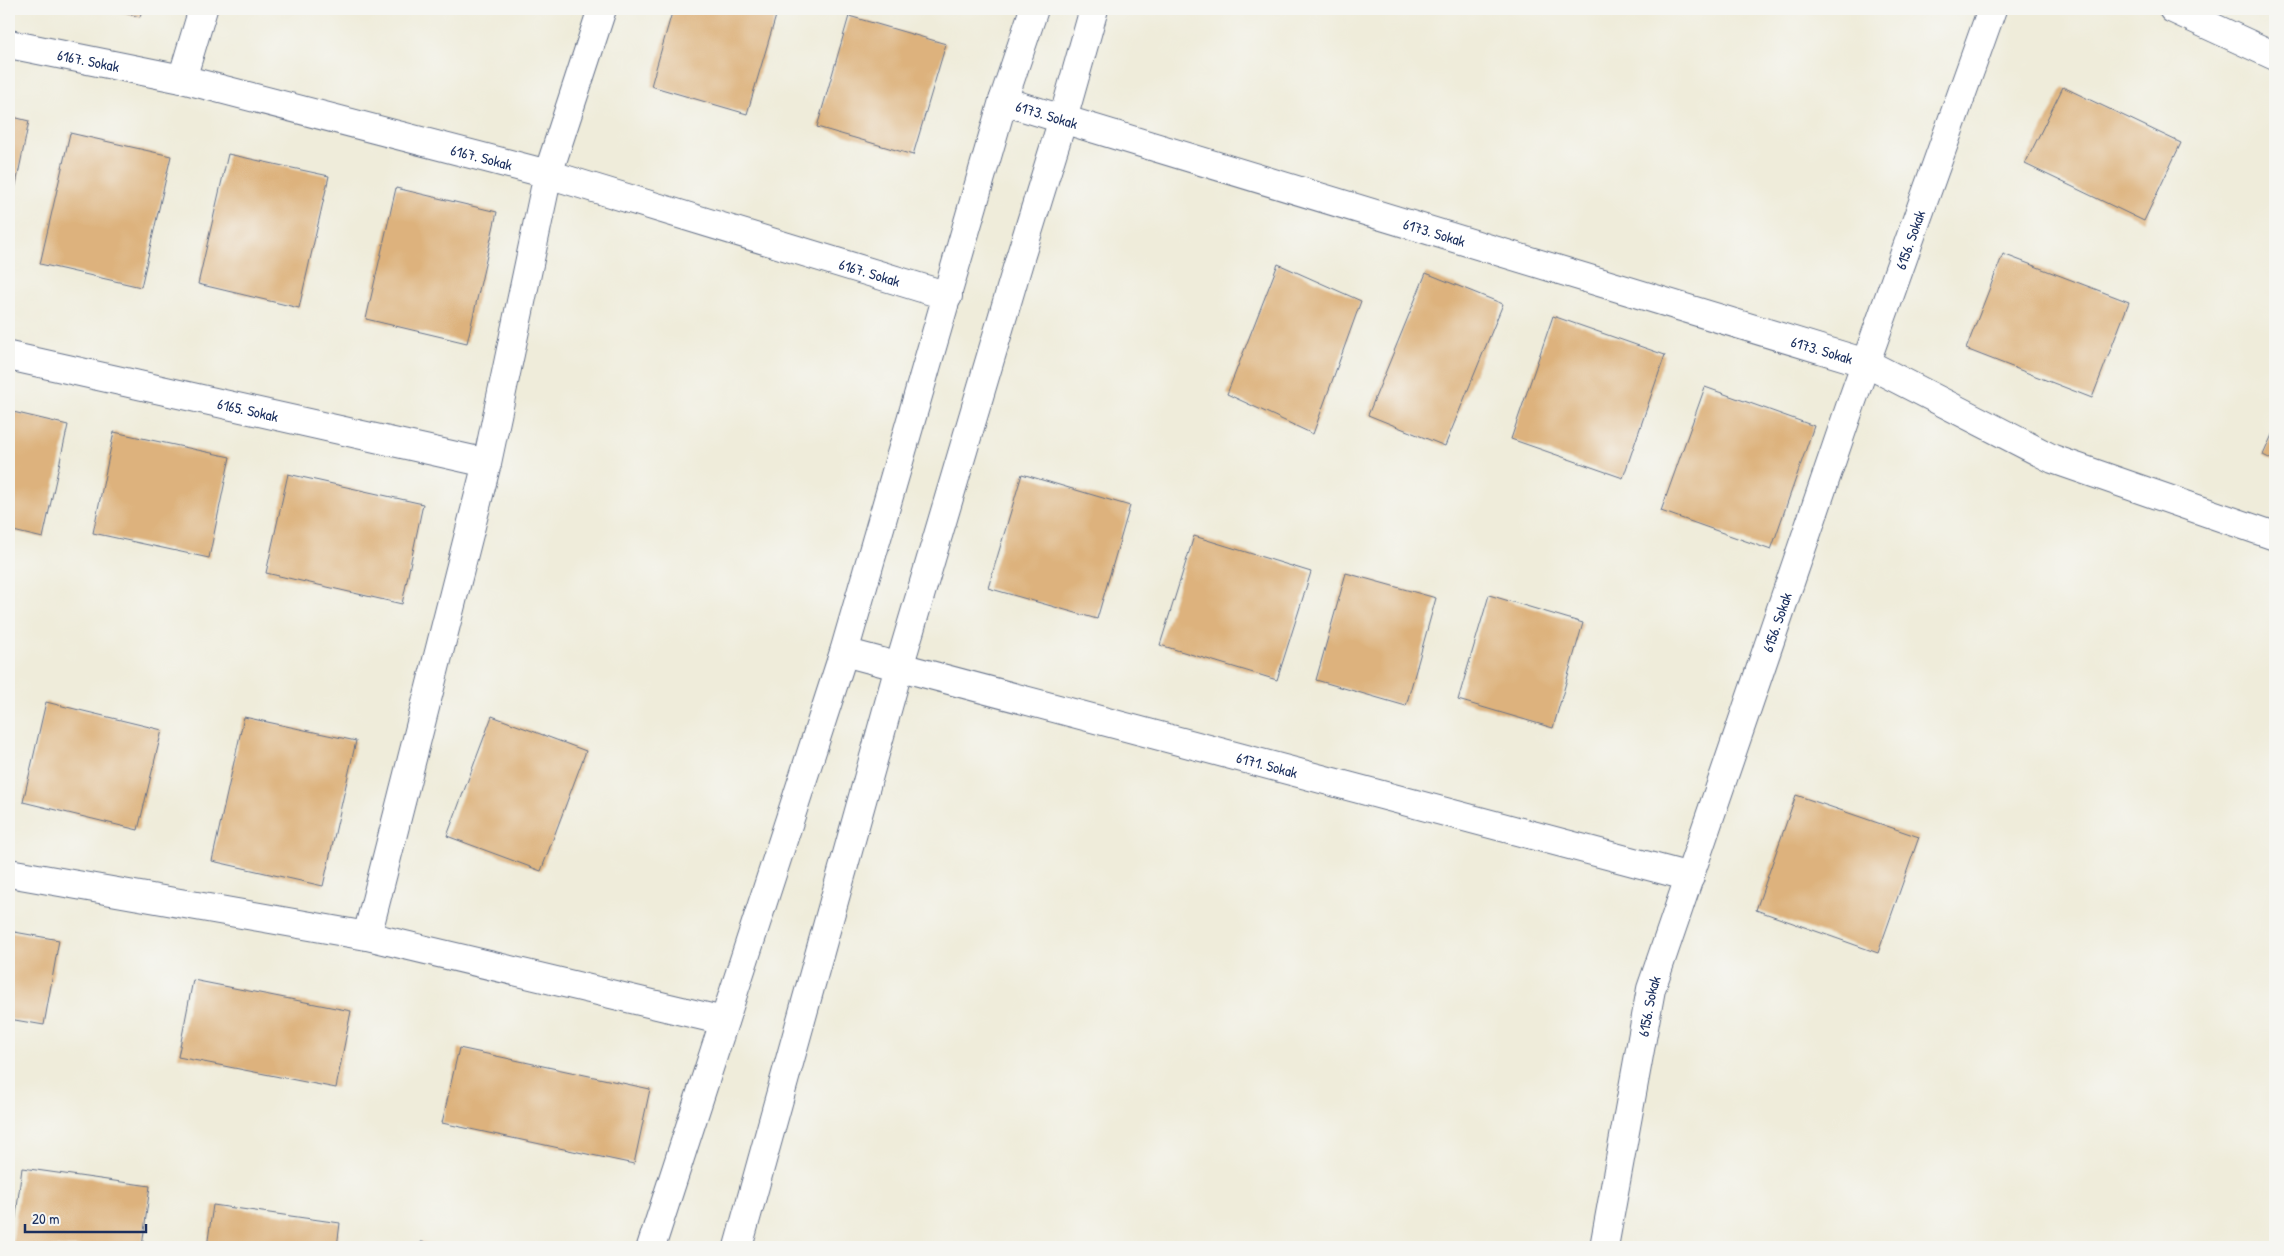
<svg xmlns="http://www.w3.org/2000/svg" width="2284" height="1256" font-family="'Patrick Hand',sans-serif">
	<style>
		.building { fill: #ddb27d }
		.lines { fill: none; stroke-linecap: round; stroke-linejoin: round }
		.minor-casing { stroke: #657189; stroke-width: 30 }
		.minor { stroke: #fff; stroke-width: 28 }
		.labels { text-anchor: middle; dominant-baseline: central; stroke-width: 4; stroke-linejoin: round; paint-order: stroke }
		.street-label { font-size: 15px; fill: #1b2f5e; stroke: #f6f6f2 }
	</style>
	<rect width="100%" height="100%" fill="#f6f6f2"/>
	<filter id="ink" filterUnits="userSpaceOnUse"><feTurbulence type="fractalNoise" baseFrequency=".02" numOctaves="2"/><feDisplacementMap in="SourceGraphic" scale="10" xChannelSelector="R" yChannelSelector="G"/><feConvolveMatrix kernelMatrix="1 2 1 2 8 2 1 2 1" color-interpolation-filters="sRGB"/></filter>
	<filter id="wash" filterUnits="userSpaceOnUse"><feTurbulence type="fractalNoise" baseFrequency=".0096" numOctaves="4" result="noise"/><feDisplacementMap in="SourceGraphic" scale="20" xChannelSelector="R" yChannelSelector="G"/><feGaussianBlur stdDeviation="1.12" result="paint"/><feColorMatrix in="noise" values="0 0 0 0 0 0 0 0 0 0 0 0 0 0 0 0 0 1.4 0 .05"/><feComposite in="paint" operator="in"/></filter>
	<g filter="url(#wash)">
		<rect width="100%" height="100%" fill="#efecda"/>
		<g id="blocks">
			<path class="building" d="M 109,9 L 142,9 L 140,17 Z
				M 673,9 L 778,9 L 747,114 L 651,86 Z
				M 849,16 L 946,44 L 913,155 L 817,127 Z
				M 2063,87 L 2181,143 L 2144,221 L 2025,164 Z
				M 9,116 L 29,121 L 10,214 L 9,214 Z
				M 70,133 L 171,156 L 141,287 L 40,264 Z
				M 228,154 L 329,176 L 299,308 L 198,284 Z
				M 396,188 L 497,212 L 467,343 L 366,319 Z
				M 2003,254 L 2129,302 L 2092,398 L 1966,349 Z
				M 1278,264 L 1361,301 L 1313,434 L 1227,394 Z
				M 1426,273 L 1503,304 L 1445,446 L 1368,415 Z
				M 1553,316 L 1665,355 L 1623,478 L 1511,439 Z
				M 1705,387 L 1814,426 L 1771,550 L 1661,511 Z
				M 9,411 L 68,425 L 43,538 L 9,530 Z
				M 2275,428 L 2275,461 L 2263,455 Z
				M 114,432 L 230,457 L 209,558 L 93,533 Z
				M 288,474 L 423,504 L 402,604 L 266,573 Z
				M 1022,474 L 1130,506 L 1097,619 L 988,588 Z
				M 1194,536 L 1311,572 L 1277,680 L 1160,645 Z
				M 1346,573 L 1436,598 L 1406,706 L 1316,680 Z
				M 1489,595 L 1583,623 L 1553,728 L 1458,700 Z
				M 46,702 L 162,730 L 138,830 L 23,802 Z
				M 492,716 L 586,751 L 541,871 L 447,836 Z
				M 244,717 L 356,741 L 323,886 L 212,861 Z
				M 1796,795 L 1919,837 L 1878,953 L 1756,910 Z
				M 9,931 L 59,940 L 44,1025 L 9,1019 Z
				M 193,980 L 351,1011 L 336,1088 L 178,1057 Z
				M 459,1048 L 650,1089 L 634,1164 L 442,1123 Z
				M 22,1168 L 150,1186 L 142,1247 L 12,1247 Z
				M 213,1205 L 340,1223 L 337,1247 L 207,1247 Z
				M 421,1242 L 447,1246 L 447,1247 L 420,1247 Z"/>
		</g>
	</g>
	<g filter="url(#ink)">
		<use href="#blocks" fill-opacity="0" stroke="#657189" stroke-width="1"/>
		<g class="lines">
			<g class="minor-casing">
				<g id="minor">
					<path d="M 2173,9 L 2275,56"/>
					<path id="s1" d="M 9,44 L 182,79 L 548,174 L 948,296"/>
					<path d="M 182,79 L 203,9"/>
					<path id="s2" d="M 1003,101 L 1866,363 L 2053,459 L 2275,536"/>
					<path id="s3" d="M 9,356 L 487,463"/>
					<path id="s4" d="M 844,652 L 1690,877"/>
					<path d="M 9,873 L 367,936 L 724,1021"/>
					<path d="M 367,936 L 487,463 L 548,174 L 602,9"/>
					<path d="M 651,1247 L 844,652 L 1003,101 L 1034,9"/>
					<path d="M 738,1247 L 899,667 L 1020,258 L 1063,119 L 1094,9"/>
					<path id="s5" d="M 1604,1247 L 1651,989 L 1852,401 L 1992,9"/>
				</g>
			</g>
			<use href="#minor" class="minor"/>
		</g>
	</g>
	<g class="labels">
		<g class="street-label">
			<text stroke="none"><textPath href="#s1" startOffset="81">6167. Sokak</textPath></text>
			<text stroke="none"><textPath href="#s2" startOffset="46">6173. Sokak</textPath></text>
			<text stroke="none"><textPath href="#s1" startOffset="486">6167. Sokak</textPath></text>
			<text stroke="none"><textPath href="#s2" startOffset="451">6173. Sokak</textPath></text>
			<text stroke="none"><textPath href="#s5" startOffset="1055">6156. Sokak</textPath></text>
			<text stroke="none"><textPath href="#s1" startOffset="891">6167. Sokak</textPath></text>
			<text stroke="none"><textPath href="#s2" startOffset="856">6173. Sokak</textPath></text>
			<text stroke="none"><textPath href="#s3" startOffset="245">6165. Sokak</textPath></text>
			<text stroke="none"><textPath href="#s5" startOffset="650">6156. Sokak</textPath></text>
			<text stroke="none"><textPath href="#s4" startOffset="438">6171. Sokak</textPath></text>
			<text stroke="none"><textPath href="#s5" startOffset="245">6156. Sokak</textPath></text>
		</g>
	</g>
	<rect width="2284" height="1256" fill="none" stroke="#f6f6f2" stroke-width="30"/>
	<path d="M25 1224v8h121v-8" fill="none" stroke="#1b2f5e" stroke-width="2.5"/>
	<text x="32" y="1224" font-size="15" fill="#1b2f5e" stroke="#f6f6f2" stroke-width="4" paint-order="stroke">20 m</text>
</svg>
